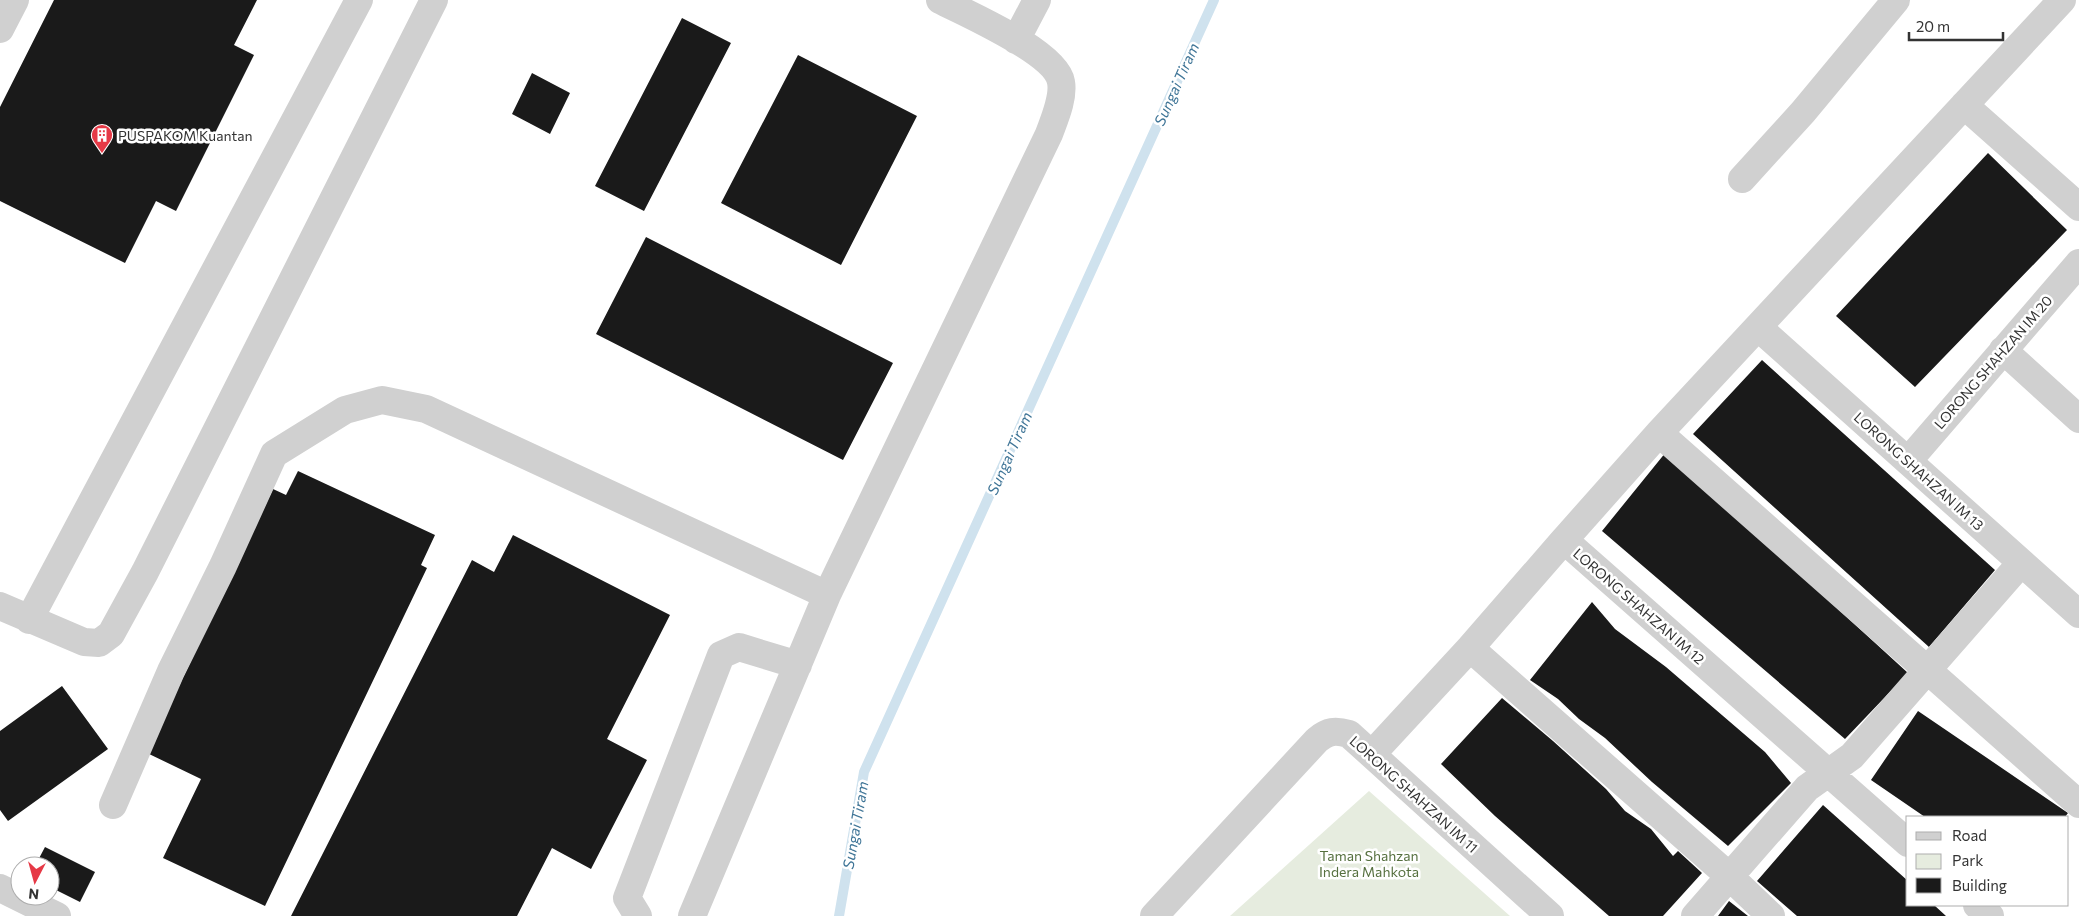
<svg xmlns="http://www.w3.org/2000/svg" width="2079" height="916" font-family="Commissioner,sans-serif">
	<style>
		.green { fill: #e6ecdf }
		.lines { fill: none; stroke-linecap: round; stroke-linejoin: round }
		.stream { stroke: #cfe2ee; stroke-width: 10 }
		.building { fill: #1a1a1a }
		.minor { stroke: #d0d0d0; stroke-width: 28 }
		.labels { text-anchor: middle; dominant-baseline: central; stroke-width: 5; stroke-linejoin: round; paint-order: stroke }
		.poi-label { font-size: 14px; fill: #333; stroke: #fff; text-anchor: start }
		.street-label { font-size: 14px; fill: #333; stroke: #fff }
		.park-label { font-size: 14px; fill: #56703f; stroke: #fff }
		.water-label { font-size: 15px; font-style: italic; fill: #3f7597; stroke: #fff }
	</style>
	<rect width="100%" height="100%" fill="#fff"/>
	<path class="green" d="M 1369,791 L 1510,916 L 1230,916 Z"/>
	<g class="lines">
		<path class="stream" d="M 839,916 L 864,772 L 1214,0"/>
	</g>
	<path class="building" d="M 54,0 L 257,0 L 234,45 L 254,55 L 176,211 L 156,201 L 125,263 L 0,201 L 0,107 Z
		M 682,18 L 731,43 L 644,211 L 595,186 Z
		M 798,55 L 917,116 L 841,265 L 721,203 Z
		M 532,73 L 570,93 L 550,134 L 512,114 Z
		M 1988,153 L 2067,230 L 1915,387 L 1836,316 Z
		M 646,237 L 893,363 L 843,460 L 596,334 Z
		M 1762,360 L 1995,570 L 1929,647 L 1693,434 Z
		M 1666,452 L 1908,673 L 1845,739 L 1602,531 Z
		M 298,471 L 435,535 L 421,565 L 427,568 L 265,906 L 163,858 L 201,779 L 147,753 L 273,489 L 286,495 Z
		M 513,535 L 670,615 L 607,739 L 647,760 L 591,869 L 552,848 L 517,916 L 291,916 L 472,560 L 494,572 Z
		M 1592,602 L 1615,629 L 1666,667 L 1765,752 L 1791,783 L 1728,846 L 1652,782 L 1605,738 L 1579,719 L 1558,699 L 1530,680 Z
		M 62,686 L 108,749 L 8,821 L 0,810 L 0,731 Z
		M 1502,698 L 1553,741 L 1606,789 L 1625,811 L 1651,829 L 1673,856 L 1678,851 L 1702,873 L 1663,916 L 1609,916 L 1495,816 L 1441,764 Z
		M 1918,711 L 2068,813 L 2065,817 L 1925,817 L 1871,780 Z
		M 1823,805 L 1908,881 L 1908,905 L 1934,905 L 1946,916 L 1797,916 L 1757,881 Z
		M 45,847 L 95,872 L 80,902 L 50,887 L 50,866 L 35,866 Z
		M 1729,901 L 1748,916 L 1718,916 Z"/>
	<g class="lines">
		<path class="minor" d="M 0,29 L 15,0
			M 1016,40 L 1037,0
			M 1964,105 L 2079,207
			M 1742,179 L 1803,112 L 1896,0
			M 1759,328 L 2079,614
			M 2003,350 L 2079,419
			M 1659,433 L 2079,804
			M 1908,461 L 2079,263
			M 1564,540 L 1659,433 L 2062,0
			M 0,606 L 84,642 L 99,643 L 111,634 L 145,572 L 434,0
			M 29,620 L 359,0
			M 1470,648 L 1729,876 L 1771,916
			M 1372,754 L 1470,648 L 1564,540 L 1908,843
			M 113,805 L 171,671 L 223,566 L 274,454 L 345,410 L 382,400 L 426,409 L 827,595
			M 0,888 L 57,916
			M 1977,905 L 1990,916
			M 638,916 L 627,898 L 721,655 L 739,647 L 798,665
			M 692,916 L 827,595 L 1049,134 C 1054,120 1064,98 1061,82 C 1056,52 967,14 940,0
			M 1154,916 L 1317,740 C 1328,731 1335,730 1349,734 L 1550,916
			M 1695,916 L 1807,788 L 1852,756 L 2021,563"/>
	</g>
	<defs>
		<g id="building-pin" transform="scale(1.125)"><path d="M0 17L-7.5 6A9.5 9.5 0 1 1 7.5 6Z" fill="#e63946" stroke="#fff"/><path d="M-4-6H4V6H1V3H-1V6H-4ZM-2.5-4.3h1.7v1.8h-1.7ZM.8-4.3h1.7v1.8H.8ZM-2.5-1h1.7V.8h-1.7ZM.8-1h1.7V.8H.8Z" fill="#fff"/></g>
	</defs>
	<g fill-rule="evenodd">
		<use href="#building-pin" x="102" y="135"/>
	</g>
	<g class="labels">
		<g class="poi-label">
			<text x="118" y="135">PUSPAKOM Kuantan</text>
		</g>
		<g class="street-label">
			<text transform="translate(1993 362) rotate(-49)">LORONG SHAHZAN IM 20</text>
			<text transform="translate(1919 471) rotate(42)">LORONG SHAHZAN IM 13</text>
			<text transform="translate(1639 606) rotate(41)">LORONG SHAHZAN IM 12</text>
			<text transform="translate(1414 794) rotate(42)">LORONG SHAHZAN IM 11</text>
		</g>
		<g class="park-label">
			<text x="1369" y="855">Taman Shahzan<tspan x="1369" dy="16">Indera Mahkota</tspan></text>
		</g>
		<g class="water-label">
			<text transform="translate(1176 84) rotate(-66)">Sungai Tiram</text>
			<text transform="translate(1009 453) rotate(-66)">Sungai Tiram</text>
			<text transform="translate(855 825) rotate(-80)">Sungai Tiram</text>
		</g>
	</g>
	<rect x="1906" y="816" width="162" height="90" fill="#ffffff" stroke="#adadad"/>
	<rect x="1916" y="832" width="25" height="8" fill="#d0d0d0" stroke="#adadad"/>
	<text x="1952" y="841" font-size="15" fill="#333333">Road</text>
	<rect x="1916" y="854" width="25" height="15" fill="#e6ecdf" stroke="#adadad"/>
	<text x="1952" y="866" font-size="15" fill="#333333">Park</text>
	<rect x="1916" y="878" width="25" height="15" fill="#1a1a1a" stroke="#adadad"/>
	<text x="1952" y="891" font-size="15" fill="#333333">Building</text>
	<g transform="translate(35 881) rotate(186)"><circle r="24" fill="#ffffff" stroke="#adadad"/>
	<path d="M0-4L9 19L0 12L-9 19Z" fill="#e63946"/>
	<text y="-8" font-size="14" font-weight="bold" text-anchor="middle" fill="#333333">N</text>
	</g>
	<path d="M1909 32v8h94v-8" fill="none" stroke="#333333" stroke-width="2.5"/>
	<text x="1916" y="32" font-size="15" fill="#333333" stroke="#ffffff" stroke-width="4" paint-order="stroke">20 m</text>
</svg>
